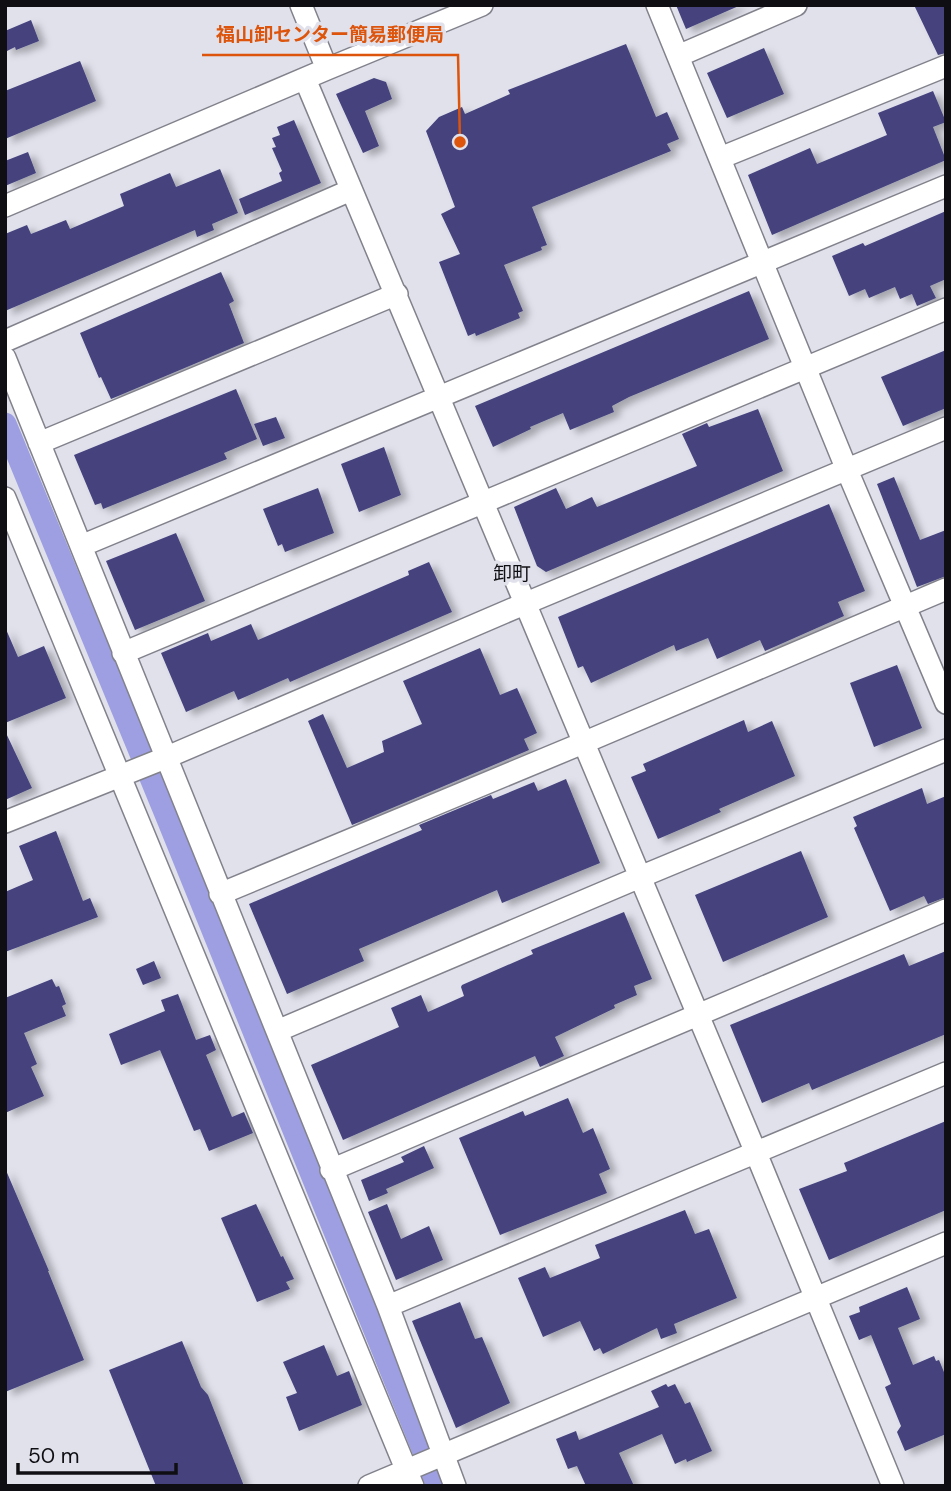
<svg xmlns="http://www.w3.org/2000/svg" width="951" height="1491" font-family="'DM Sans','Noto Sans JP',sans-serif">
	<style>
		.lines { fill: none; stroke-linecap: round; stroke-linejoin: round }
		.canal { stroke: #9e9fe2; stroke-width: 23 }
		.building { fill: #44427d; filter: url(#shadow) }
		.minor-casing { stroke: #82828c; stroke-width: 24 }
		.minor { stroke: #fff; stroke-width: 21 }
		.labels { text-anchor: middle; dominant-baseline: central; stroke-width: 7; stroke-linejoin: round; paint-order: stroke }
		.neighbourhood-label { font-size: 19px; fill: #0f0f13; stroke: #e0e1eb }
		.leader { fill: none; stroke: #dd550c; stroke-width: 2.5 }
		.callout-dot { fill: #dd550c; stroke: #e0e1eb; stroke-width: 2.5 }
		.callout-label { font-size: 19px; text-anchor: middle; font-weight: bold; fill: #dd550c; stroke: #e0e1eb; stroke-width: 7; stroke-linejoin: round; paint-order: stroke }
	</style>
	<defs>
		<filter id="shadow"><feDropShadow dx="7" dy="4" stdDeviation="3.5" flood-color="#0004"/></filter>
	</defs>
	<rect width="100%" height="100%" fill="#e0e1eb"/>
	<g class="lines">
		<path class="canal" d="M 5,424 L 168,819 L 438,1486"/>
	</g>
	<path class="building" d="M 676,5 L 741,5 L 686,29 Z
		M 914,5 L 946,5 L 946,53 L 938,55 Z
		M 31,20 L 39,41 L 16,50 L 15,47 L 5,52 L 5,31 Z
		M 626,44 L 656,117 L 667,112 L 679,139 L 667,144 L 671,151 L 532,207 L 547,245 L 541,247 L 542,250 L 504,265 L 523,311 L 518,313 L 520,318 L 476,336 L 475,333 L 468,336 L 439,262 L 460,254 L 441,214 L 455,207 L 426,131 L 439,117 L 462,107 L 465,114 L 510,94 L 508,90 Z
		M 764,48 L 784,94 L 727,118 L 707,73 Z
		M 80,61 L 96,101 L 5,139 L 5,91 Z
		M 374,78 L 386,82 L 392,99 L 365,111 L 379,146 L 363,153 L 336,94 Z
		M 933,91 L 946,122 L 933,127 L 946,160 L 772,235 L 748,175 L 810,148 L 817,164 L 887,135 L 878,113 Z
		M 294,120 L 321,183 L 245,215 L 239,199 L 282,181 L 279,173 L 282,171 L 272,148 L 276,147 L 272,138 L 280,135 L 277,127 Z
		M 28,152 L 36,173 L 5,186 L 5,161 Z
		M 220,169 L 238,213 L 212,224 L 214,230 L 197,237 L 195,230 L 5,311 L 5,234 L 27,225 L 31,234 L 66,220 L 70,229 L 124,206 L 120,194 L 170,173 L 176,187 Z
		M 946,211 L 946,279 L 930,286 L 936,298 L 917,306 L 912,294 L 900,299 L 895,287 L 869,298 L 865,289 L 849,296 L 832,256 L 863,243 L 865,246 Z
		M 221,272 L 234,301 L 229,304 L 244,343 L 111,399 L 101,377 L 99,378 L 80,333 Z
		M 749,291 L 769,339 L 629,397 L 612,406 L 614,412 L 570,430 L 563,413 L 530,427 L 531,429 L 493,447 L 475,406 Z
		M 946,350 L 946,408 L 903,426 L 881,377 Z
		M 236,389 L 257,439 L 224,453 L 227,459 L 103,509 L 101,503 L 95,505 L 74,455 Z
		M 758,409 L 783,471 L 546,572 L 537,566 L 514,507 L 556,488 L 566,509 L 592,497 L 597,507 L 697,466 L 682,434 L 707,423 L 709,427 Z
		M 276,417 L 285,438 L 263,446 L 254,424 Z
		M 384,447 L 401,495 L 359,512 L 341,464 Z
		M 894,477 L 920,540 L 946,530 L 946,576 L 917,587 L 877,484 Z
		M 318,488 L 334,533 L 285,552 L 282,544 L 278,546 L 263,509 Z
		M 829,504 L 865,591 L 838,602 L 844,616 L 765,651 L 760,640 L 717,659 L 708,638 L 676,651 L 674,645 L 591,683 L 583,666 L 578,668 L 558,617 Z
		M 176,533 L 205,601 L 135,630 L 106,561 Z
		M 429,562 L 452,612 L 290,682 L 288,678 L 238,700 L 234,691 L 186,712 L 161,653 L 208,633 L 211,641 L 251,624 L 258,640 L 409,575 L 408,571 Z
		M 5,627 L 18,657 L 44,646 L 66,698 L 5,723 Z
		M 480,648 L 500,695 L 517,688 L 537,733 L 524,739 L 529,750 L 352,825 L 308,721 L 323,714 L 347,768 L 384,752 L 382,741 L 422,724 L 403,681 Z
		M 897,665 L 922,728 L 874,747 L 850,683 Z
		M 744,720 L 748,732 L 772,721 L 795,776 L 719,809 L 721,812 L 658,839 L 631,777 L 646,771 L 643,764 Z
		M 5,731 L 32,788 L 5,800 Z
		M 566,779 L 600,863 L 502,903 L 497,890 L 359,949 L 364,961 L 287,994 L 249,904 L 422,830 L 419,825 L 491,795 L 493,799 L 534,782 L 538,791 Z
		M 922,788 L 927,804 L 946,796 L 946,897 L 928,904 L 924,896 L 890,911 L 854,828 L 857,826 L 853,817 Z
		M 56,831 L 83,901 L 90,898 L 98,917 L 5,952 L 5,892 L 33,880 L 19,846 Z
		M 801,851 L 828,917 L 723,962 L 695,895 Z
		M 624,912 L 652,979 L 634,986 L 637,995 L 614,1005 L 615,1008 L 555,1037 L 564,1056 L 540,1067 L 535,1056 L 343,1140 L 311,1065 L 399,1027 L 391,1008 L 421,995 L 428,1012 L 464,996 L 461,987 L 462,985 L 533,954 L 531,950 Z
		M 946,951 L 946,1034 L 812,1090 L 809,1083 L 762,1103 L 730,1025 L 904,954 L 909,966 Z
		M 154,961 L 161,978 L 143,985 L 136,969 Z
		M 52,979 L 56,987 L 59,986 L 66,1004 L 62,1006 L 66,1016 L 24,1033 L 37,1064 L 31,1067 L 44,1096 L 5,1113 L 5,998 Z
		M 178,994 L 196,1040 L 210,1035 L 216,1050 L 206,1055 L 232,1117 L 244,1112 L 253,1133 L 209,1151 L 200,1129 L 194,1131 L 160,1050 L 121,1065 L 109,1034 L 165,1011 L 161,1000 Z
		M 568,1098 L 583,1133 L 593,1128 L 610,1169 L 599,1174 L 607,1193 L 500,1235 L 459,1138 L 523,1111 L 525,1116 Z
		M 946,1121 L 946,1210 L 829,1260 L 799,1189 L 847,1171 L 844,1163 Z
		M 424,1146 L 434,1168 L 386,1189 L 388,1193 L 369,1201 L 361,1180 L 404,1162 L 401,1157 Z
		M 5,1168 L 49,1271 L 48,1271 L 84,1360 L 5,1392 Z
		M 256,1204 L 281,1257 L 283,1256 L 294,1279 L 286,1282 L 290,1289 L 257,1302 L 221,1218 Z
		M 387,1204 L 401,1239 L 429,1226 L 443,1260 L 396,1280 L 368,1212 Z
		M 685,1210 L 695,1234 L 709,1229 L 737,1298 L 674,1324 L 677,1333 L 661,1339 L 657,1328 L 603,1354 L 600,1348 L 594,1351 L 580,1321 L 543,1337 L 518,1278 L 545,1267 L 550,1278 L 600,1258 L 595,1245 Z
		M 907,1287 L 920,1319 L 898,1328 L 913,1365 L 934,1356 L 936,1361 L 939,1360 L 946,1377 L 946,1434 L 905,1451 L 897,1432 L 901,1426 L 885,1387 L 891,1384 L 871,1335 L 859,1340 L 849,1316 L 860,1312 L 859,1307 Z
		M 460,1302 L 475,1339 L 482,1337 L 510,1403 L 456,1428 L 412,1321 Z
		M 182,1341 L 201,1387 L 208,1395 L 244,1486 L 156,1486 L 109,1370 Z
		M 324,1345 L 337,1376 L 349,1371 L 362,1405 L 299,1431 L 286,1397 L 297,1393 L 283,1362 Z
		M 666,1384 L 668,1387 L 675,1384 L 685,1404 L 690,1402 L 712,1451 L 687,1462 L 686,1459 L 675,1464 L 662,1434 L 619,1453 L 634,1486 L 586,1486 L 577,1466 L 568,1469 L 556,1439 L 576,1431 L 579,1440 L 659,1407 L 651,1391 Z"/>
	<g class="lines">
		<g class="minor-casing">
			<path id="minor" d="M 301,5 L 327,69
				M 657,5 L 847,470 L 946,703
				M 678,56 L 796,5
				M 305,79 L 756,1153 L 893,1486
				M 720,158 L 946,66
				M 5,206 L 327,69 L 482,5
				M 5,341 L 351,190
				M 5,358 L 388,1306 L 455,1486
				M 39,443 L 397,294
				M 5,498 L 413,1486
				M 81,546 L 946,186
				M 123,653 L 946,309
				M 5,822 L 165,758 L 524,604 L 946,428
				M 220,894 L 583,743 L 946,589
				M 277,1031 L 640,877 L 946,750
				M 331,1170 L 946,910
				M 388,1306 L 946,1073
				M 369,1486 L 946,1243"/>
		</g>
		<use href="#minor" class="minor"/>
	</g>
	<g class="labels">
		<g class="neighbourhood-label">
			<text x="512" y="573">卸町</text>
		</g>
	</g>
	<path class="leader" d="M460 142L458 55H202"/>
	<circle class="callout-dot" cx="460" cy="142" r="7"/>
	<g class="callout-label">
		<text x="330" y="41">福山卸センター簡易郵便局</text>
	</g>
	<rect width="951" height="1491" fill="none" stroke="#0f0f13" stroke-width="14"/>
	<path d="M18 1463v10h158v-10" fill="none" stroke="#0f0f13" stroke-width="3.5"/>
	<text x="28" y="1463" font-size="21" fill="#0f0f13" stroke="#e0e1eb" stroke-width="5" paint-order="stroke">50 m</text>
</svg>
